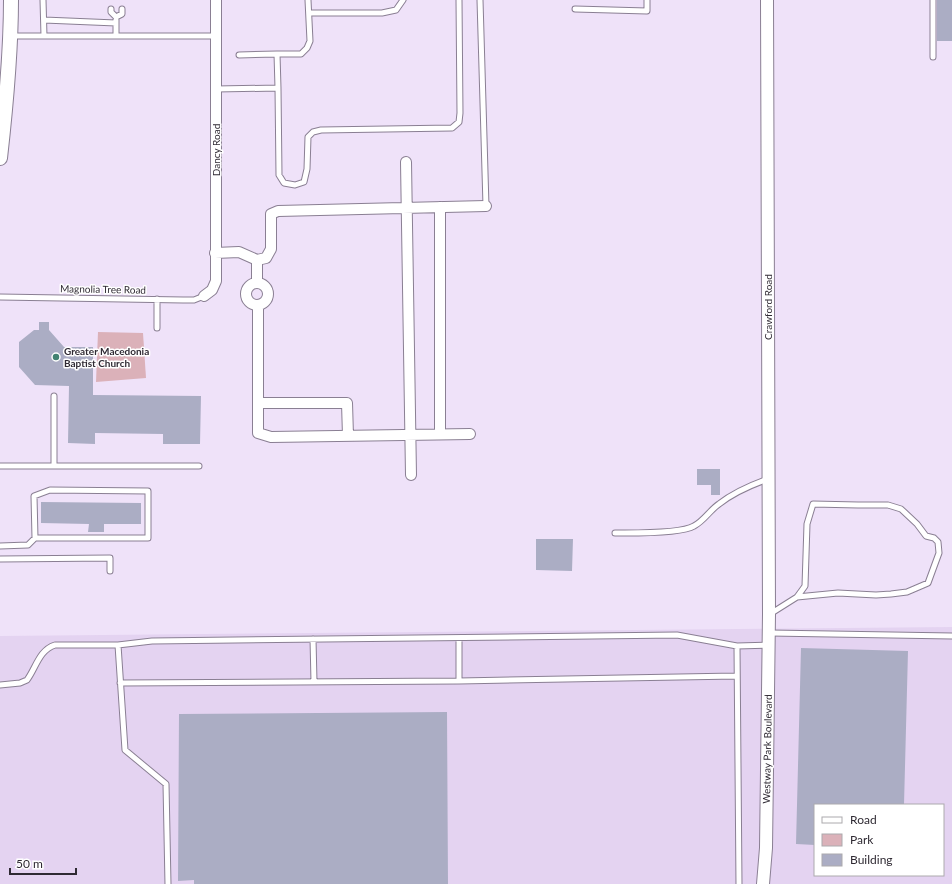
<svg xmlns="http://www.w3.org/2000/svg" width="952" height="884" font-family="Lato,sans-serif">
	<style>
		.built { fill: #e4d3f1; fill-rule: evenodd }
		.green { fill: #dbb1b9 }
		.building { fill: #abadc4 }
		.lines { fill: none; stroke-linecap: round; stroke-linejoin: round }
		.service-casing { stroke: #8a7f93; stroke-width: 7 }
		.minor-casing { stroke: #8a7f93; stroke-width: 12 }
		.tertiary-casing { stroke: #8a7f93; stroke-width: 14 }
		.secondary-casing { stroke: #8a7f93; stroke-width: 16 }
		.service { stroke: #fff; stroke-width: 5 }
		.minor { stroke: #fff; stroke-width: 10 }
		.tertiary { stroke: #fff; stroke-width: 12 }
		.secondary { stroke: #fff; stroke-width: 14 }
		.poi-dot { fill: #428271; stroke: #fff; stroke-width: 1.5 }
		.labels { text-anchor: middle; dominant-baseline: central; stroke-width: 3; stroke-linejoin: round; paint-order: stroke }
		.street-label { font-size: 10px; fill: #2f2a33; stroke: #fff }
		.poi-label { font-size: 10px; font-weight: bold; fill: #2f2a33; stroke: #fff; text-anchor: start }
	</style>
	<rect width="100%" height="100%" fill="#efe2f9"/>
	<path class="built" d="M 952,627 L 952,884 L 0,884 L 0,636 ZM 815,805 L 943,805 L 943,875 L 815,875 Z"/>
	<path class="green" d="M 98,332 L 143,333 L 146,378 L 96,382 Z"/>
	<path class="building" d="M 937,0 L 952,0 L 952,41 L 937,41 Z
		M 39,322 L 49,322 L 49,330 L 64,347 L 93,347 L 93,395 L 201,396 L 200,444 L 163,444 L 163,434 L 95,433 L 95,444 L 68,443 L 69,386 L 35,385 L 19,367 L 19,342 L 34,330 L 39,330 Z
		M 697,469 L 720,469 L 720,495 L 711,495 L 711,485 L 697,485 Z
		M 41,502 L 141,503 L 141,524 L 104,524 L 104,532 L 88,532 L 89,524 L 41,523 Z
		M 536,539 L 573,539 L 572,571 L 536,570 Z
		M 801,648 L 908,651 L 904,805 L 815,805 L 815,845 L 796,844 Z
		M 447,712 L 448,884 L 194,884 L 194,880 L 178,881 L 179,714 Z"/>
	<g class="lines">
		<g class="service-casing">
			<path id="service" d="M 43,0 L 44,36
				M 480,0 L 486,206
				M 111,9 L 111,12 L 116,17 L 122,14 L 122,9
				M 575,9 L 647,11 L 647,0
				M 309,13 L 382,13 L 396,10 L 403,0
				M 44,20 L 116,23
				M 116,20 L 116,36
				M 12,36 L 216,36
				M 277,54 L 301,54 L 307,48 L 310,41 L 308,0
				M 933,57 L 933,0
				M 278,88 L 279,175 L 284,183 L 295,185 L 304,182 L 307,169 L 308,137 L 313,132 L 321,130 L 452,128 L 459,122 L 460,113 L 459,0
				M 216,89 L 278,88 L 277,54 L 239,55
				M 0,297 L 183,300 L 194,300 L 204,296
				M 157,328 L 157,299
				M 0,466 L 199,466
				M 54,466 L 54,396
				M 615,533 C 631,533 681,534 694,526 C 704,521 710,510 719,504 C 733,493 751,485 768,479
				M 0,546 L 28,545 L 35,538 L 148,538 L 148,491 L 50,490 L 34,496 L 35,538
				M 0,559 L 110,558 L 110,571
				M 770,614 L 797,597 L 805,586 L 807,524 L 813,504 L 858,505 L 888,505 L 901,509 L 917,524 L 926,536 L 934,538 L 938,542 L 939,553 L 928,583 L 907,592 L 891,594 L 876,595 L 838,593 L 797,597
				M 770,633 L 952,636
				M 459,638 L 459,681
				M 313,639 L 314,682
				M 118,645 L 152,641 L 677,635 L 737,646 L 768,645
				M 737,646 L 739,884
				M 120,683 L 459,681 L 736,676
				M 0,685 L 20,683 L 27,680 C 36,668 39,650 55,645 L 118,645 L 125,750 L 166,784 L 168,884"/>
		</g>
		<g class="minor-casing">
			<path id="minor" d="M 406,162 L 411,475
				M 440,207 L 440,434
				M 215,253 L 239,252 L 257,260 L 257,283
				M 257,260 L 266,258 L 271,249 L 271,214 L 278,211 L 486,206
				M246 294a11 11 0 1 1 22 0a11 11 0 1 1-22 0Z
				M 204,296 L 212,290 L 216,281 L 216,0
				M 258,305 L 258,433 L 271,437 L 470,434
				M 258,403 L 347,403 L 348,436"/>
		</g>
		<g class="tertiary-casing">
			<path id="tertiary" d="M 763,884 L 766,848 L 769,614 L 767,0"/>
		</g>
		<g class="secondary-casing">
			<path id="secondary" d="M 0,158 C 6,105 11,53 11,0"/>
		</g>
		<use href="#service" class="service"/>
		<use href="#minor" class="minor"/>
		<use href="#tertiary" class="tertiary"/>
		<use href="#secondary" class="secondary"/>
	</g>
	<circle class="poi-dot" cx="56" cy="357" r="4"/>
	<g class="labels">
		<g class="street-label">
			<text transform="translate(216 150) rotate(-90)">Dancy Road</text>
			<text transform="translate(103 289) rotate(1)">Magnolia Tree Road</text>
			<text transform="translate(768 307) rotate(-90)">Crawford Road</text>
			<text transform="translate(767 749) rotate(-89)">Westway Park Boulevard</text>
		</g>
		<g class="poi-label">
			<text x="64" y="351">Greater Macedonia<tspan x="64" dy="12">Baptist Church</tspan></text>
		</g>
	</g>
	<rect x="814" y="804" width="130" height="72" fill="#ffffff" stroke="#acaaad"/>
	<rect x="822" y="817" width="20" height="6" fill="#ffffff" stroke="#acaaad"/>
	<text x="850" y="824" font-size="12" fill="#2f2a33">Road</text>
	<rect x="822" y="834" width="20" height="12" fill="#dbb1b9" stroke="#acaaad"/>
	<text x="850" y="844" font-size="12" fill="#2f2a33">Park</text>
	<rect x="822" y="854" width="20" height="12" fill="#abadc4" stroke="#acaaad"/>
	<text x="850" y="864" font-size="12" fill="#2f2a33">Building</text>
	<path d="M10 868v6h66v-6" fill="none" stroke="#2f2a33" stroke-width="2"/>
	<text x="16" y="868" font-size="12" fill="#2f2a33" stroke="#ffffff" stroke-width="3" paint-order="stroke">50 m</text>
</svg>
